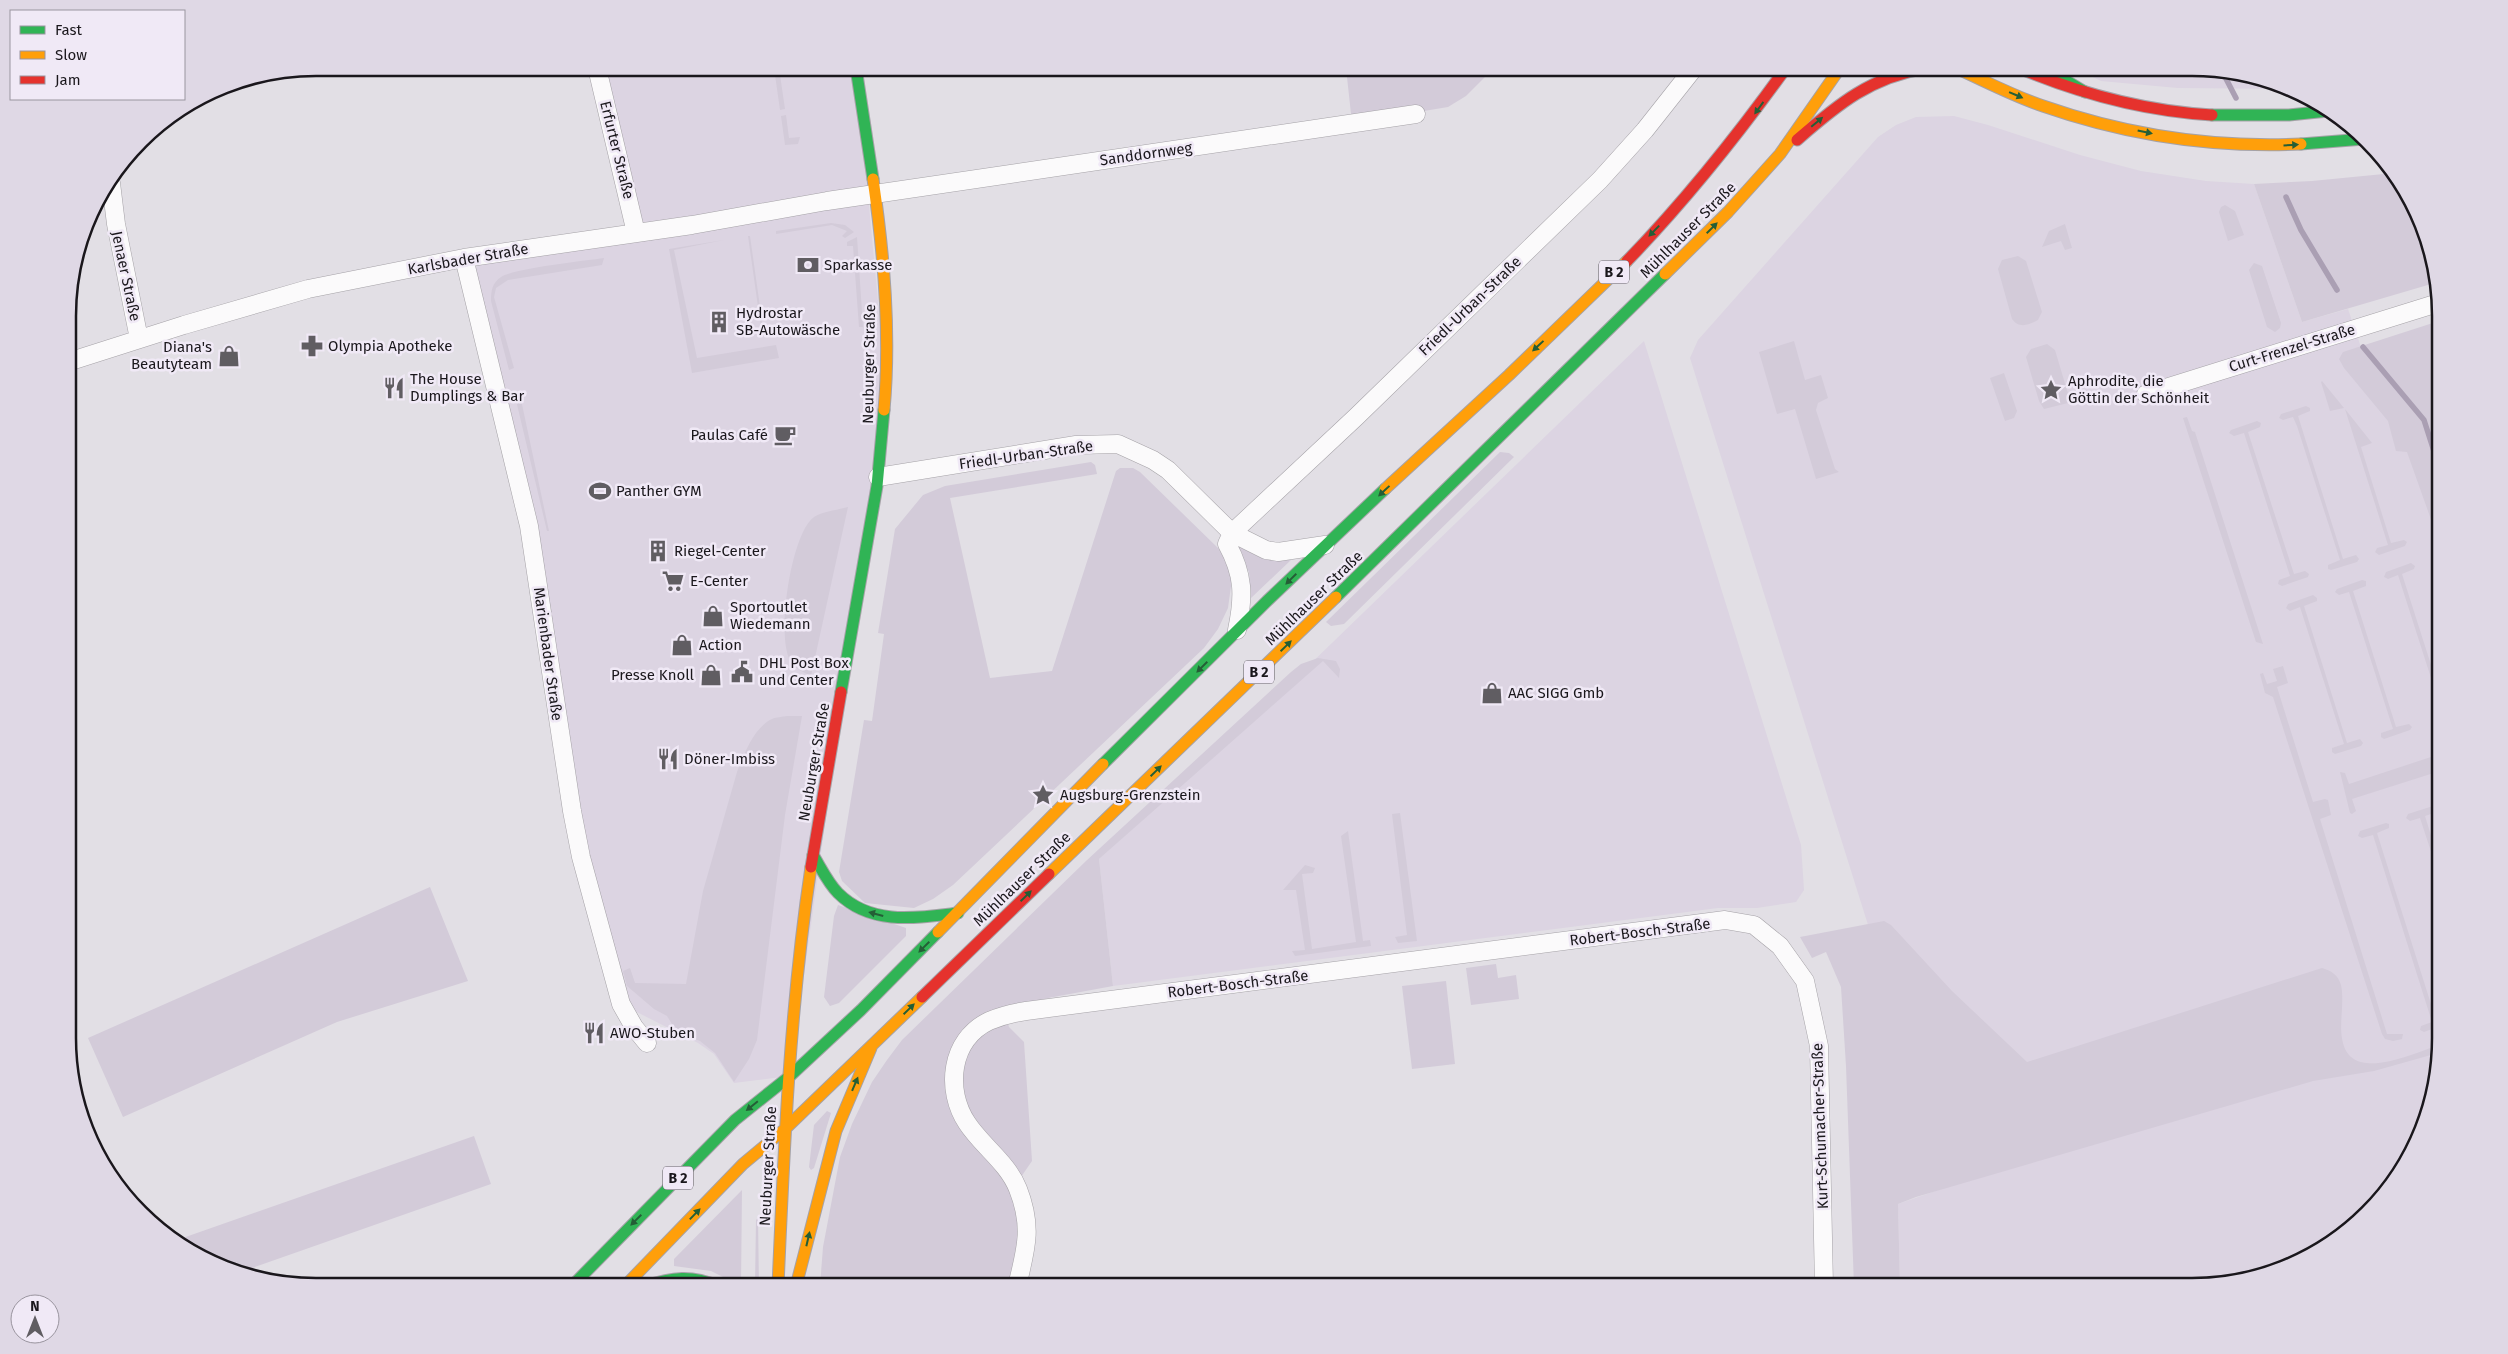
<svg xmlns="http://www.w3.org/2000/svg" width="2508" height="1354" font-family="'Fira Sans',sans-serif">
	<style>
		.built { fill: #dcd4e2 }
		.green { fill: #d3cbd9 }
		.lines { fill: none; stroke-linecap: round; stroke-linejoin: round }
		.stream { stroke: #aa9fb3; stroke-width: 5.5 }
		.street-casing { stroke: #a5a2a7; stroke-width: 19 }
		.fast-casing { stroke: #a5a2a7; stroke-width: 13 }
		.slow-casing { stroke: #a5a2a7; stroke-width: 13 }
		.jam-casing { stroke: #a5a2a7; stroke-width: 13 }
		.street { stroke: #fbfafb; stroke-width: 18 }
		.fast { stroke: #30b455; stroke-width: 11 }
		.slow { stroke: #ff9f0a; stroke-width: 11 }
		.jam { stroke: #e5322d; stroke-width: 11 }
		.oneway { fill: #245e36 }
		.labels { text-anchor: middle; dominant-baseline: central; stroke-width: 5; stroke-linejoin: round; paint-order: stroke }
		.shield { fill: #f0e9f6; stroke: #5a565d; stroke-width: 1 }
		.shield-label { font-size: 14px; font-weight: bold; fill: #1a171c }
		.street-label { font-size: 15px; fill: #1a171c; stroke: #f0e9f6 }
		.poi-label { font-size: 15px; fill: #1a171c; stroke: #f0e9f6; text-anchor: start }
		.rim { fill: none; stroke: #1a171c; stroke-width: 2.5 }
	</style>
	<rect width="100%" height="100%" fill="#e2dfe5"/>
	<path class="built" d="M 597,68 L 856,68 L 886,386 L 790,1076 L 734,1083 L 714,1054 L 698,1043 L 621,1004 L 581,857 L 529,526 L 464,258 L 636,233 Z
		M 2074,68 L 2191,68 L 2256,76 L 2291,89 L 2178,88 L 2101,81 Z
		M 1954,116 L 1988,125 L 2080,155 L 2141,171 L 2206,181 L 2254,184 L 2302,322 L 2348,309 L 2366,362 L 2439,481 L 2440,1038 L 2432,1102 L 2415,1148 L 2379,1202 L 2330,1245 L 2271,1273 L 2207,1286 L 1900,1286 L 1898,1204 L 1950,1186 L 1690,358 L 1698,340 L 1878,137 L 1896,125 L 1916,117 Z
		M 1644,341 L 1801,845 L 1804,890 L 1796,902 L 1757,908 L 1718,908 L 1113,986 L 1099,859 L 1243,729 Z"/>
	<path class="green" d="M 774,68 L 779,68 L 785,109 L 780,110 Z
		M 1346,68 L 1494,68 L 1466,96 L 1448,107 L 1352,123 Z
		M 786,115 L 789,138 L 800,137 L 798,144 L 785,145 L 781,116 Z
		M 2394,173 L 2427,236 L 2438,282 L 2302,322 L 2254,184 L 2312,181 Z
		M 2225,205 L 2235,211 L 2244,235 L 2228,241 L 2219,212 L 2221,207 Z
		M 831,223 L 845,225 L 854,232 L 845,238 L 842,236 L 847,231 L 832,225 L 776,234 L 776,231 Z
		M 2065,224 L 2072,248 L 2065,250 L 2061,241 L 2042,247 L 2049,231 Z
		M 748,236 L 750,236 L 763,328 L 761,328 Z
		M 857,237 L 863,327 L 859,327 L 853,246 L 847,246 L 847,242 Z
		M 724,240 L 674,250 L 697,358 L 776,345 L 779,358 L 692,373 L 669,249 Z
		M 2018,256 L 2026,261 L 2042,312 L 2038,320 C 2029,325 2019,329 2012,319 L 1998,269 L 2002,260 Z
		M 604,258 L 602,265 L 508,280 L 496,288 L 494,297 L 514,368 L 509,370 L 491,301 C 491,291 492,283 501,277 C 515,268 584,261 604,258 Z
		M 2254,263 L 2262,266 L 2281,323 L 2280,328 L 2275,332 L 2267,327 L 2249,270 Z
		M 2439,321 L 2439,542 L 2407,452 L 2396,451 L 2388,421 L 2344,368 L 2339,359 L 2343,352 Z
		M 1794,341 L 1805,380 L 1821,375 L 1828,398 L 1818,403 L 1816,410 L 1835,469 L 1839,472 L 1816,479 L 1795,409 L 1777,414 L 1759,352 Z
		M 2047,344 L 2055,350 L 2069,397 L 2068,403 L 2044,409 L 2039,401 L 2026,357 L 2031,349 Z
		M 2004,373 L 2017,411 L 2014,418 L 2005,421 L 1990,378 Z
		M 2322,381 L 2344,408 L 2330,411 L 2321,382 Z
		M 520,395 L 549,531 L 547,531 L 515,396 Z
		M 2306,406 L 2310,408 L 2310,411 L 2298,416 L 2343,559 L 2356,555 L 2359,559 L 2357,562 L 2331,570 L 2328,569 L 2328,565 L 2340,560 L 2297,426 L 2293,417 L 2283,420 L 2279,418 L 2281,414 Z
		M 2345,409 L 2372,443 L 2361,447 L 2391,543 L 2404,540 L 2407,542 L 2405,546 L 2379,555 L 2375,552 L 2377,548 L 2388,545 Z
		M 2187,417 L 2192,431 L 2195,432 L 2263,644 L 2256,642 L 2183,418 Z
		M 2257,421 L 2261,423 L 2260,427 L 2248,432 L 2294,574 L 2305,571 L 2309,574 L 2308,577 L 2282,586 L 2278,584 L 2279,580 L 2290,576 L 2244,433 L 2234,436 L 2229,433 L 2231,430 Z
		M 1500,452 L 1509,453 L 1514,457 L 1344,624 L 1331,626 L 1326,622 Z
		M 1091,462 L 1095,465 L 1097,474 L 950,498 L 990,678 L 1052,671 L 1116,471 L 1120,468 L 1133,468 L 1140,472 L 1218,548 L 1223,554 L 1232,579 L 1228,608 L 1218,629 L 1204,648 L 953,885 L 933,899 L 914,908 L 865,903 L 842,881 L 839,872 L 864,720 L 872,721 L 884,634 L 878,633 L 895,529 L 923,495 L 945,486 Z
		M 848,507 L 811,676 C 803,672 795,669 790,660 C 776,636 791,533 814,517 C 823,511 838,510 848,507 Z
		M 1233,542 L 1290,559 L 1291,560 L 1251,598 L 1249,572 Z
		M 2411,563 L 2415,566 L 2414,569 L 2402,574 L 2440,693 L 2440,706 L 2398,575 L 2388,579 L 2384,577 L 2386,572 Z
		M 2362,580 L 2366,581 L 2366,586 L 2353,591 L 2396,727 L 2409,724 L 2412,727 L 2410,730 L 2384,739 L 2381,737 L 2381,733 L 2393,729 L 2349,592 L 2339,595 L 2335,592 L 2337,589 Z
		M 2313,595 L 2317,598 L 2317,601 L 2304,606 L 2347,743 L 2360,739 L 2363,743 L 2361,746 L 2335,754 L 2332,752 L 2332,748 L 2344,744 L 2300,607 L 2290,611 L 2286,608 L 2288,604 Z
		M 1318,658 L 1336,661 L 1340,669 L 1339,678 L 1323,661 L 1099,859 L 1113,986 L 1048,998 L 1004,1011 L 1009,1027 L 1024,1042 L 1032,1161 L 1012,1190 L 1022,1228 L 1010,1286 L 820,1286 L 823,1247 L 840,1157 L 852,1124 L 872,1082 L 887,1060 L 902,1040 L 1086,861 L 1291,672 L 1301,664 Z
		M 2283,666 L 2288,683 L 2277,687 L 2313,802 L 2325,799 L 2328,800 L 2331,815 L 2320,819 L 2387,1034 L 2403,1034 L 2402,1039 L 2393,1041 L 2385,1039 L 2382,1034 L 2273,697 L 2265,693 L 2260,674 L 2263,673 L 2267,684 L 2277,681 L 2273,669 Z
		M 787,716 L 802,716 L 785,815 L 757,1040 L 749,1059 L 734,1082 L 715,1053 L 700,1041 L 677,1032 L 667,1016 L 654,1009 L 627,986 L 623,971 L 630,968 L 635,983 L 686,984 L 703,891 L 737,772 C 743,756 754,727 772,719 C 776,717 783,717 787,716 Z
		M 2440,754 L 2440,771 L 2352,799 L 2356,811 L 2352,814 L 2350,813 L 2340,772 L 2345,773 L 2349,784 Z
		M 2433,806 L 2437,807 L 2437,812 L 2425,816 L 2440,865 L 2440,879 L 2420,818 L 2410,821 L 2406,818 L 2408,814 Z
		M 1400,813 L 1417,941 L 1398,943 L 1395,937 L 1407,935 L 1392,814 Z
		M 2386,823 L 2389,824 L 2389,828 L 2377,833 L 2436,1020 L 2440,1019 L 2440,1026 L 2424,1032 L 2420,1030 L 2421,1026 L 2432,1022 L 2373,835 L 2362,838 L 2358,836 L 2360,831 Z
		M 1348,831 L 1363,941 L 1370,940 L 1371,946 L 1295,956 L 1292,951 L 1305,950 L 1296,890 L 1283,890 L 1305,865 L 1315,868 L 1313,873 L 1302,874 L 1312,949 L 1356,942 L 1341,836 Z
		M 430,887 L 468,981 L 337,1022 L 123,1117 L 88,1038 Z
		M 838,905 L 906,928 L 906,936 L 839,1003 L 830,1006 L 824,997 L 834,916 Z
		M 1884,921 L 1891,925 L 1952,991 L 2027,1062 L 2322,968 C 2332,971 2338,975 2341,985 C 2345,1004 2338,1025 2343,1043 C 2353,1083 2414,1053 2439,1045 L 2438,1053 L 2374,1071 L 2313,1081 L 1916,1197 L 1898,1204 L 1900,1286 L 1854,1286 L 1846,1066 L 1841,987 L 1826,952 L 1812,958 L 1800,937 Z
		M 1496,964 L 1498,978 L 1516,975 L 1519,999 L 1471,1005 L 1466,968 Z
		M 1446,981 L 1455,1064 L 1412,1069 L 1402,986 Z
		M 827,1111 L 831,1113 L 814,1168 L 811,1170 L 809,1167 L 814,1125 Z
		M 474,1136 L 491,1184 L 238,1273 L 206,1261 L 177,1241 L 177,1240 Z
		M 742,1190 L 741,1286 L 711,1271 L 674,1266 L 674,1259 Z
		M 758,1218 L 759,1286 L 755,1286 L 756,1220 Z"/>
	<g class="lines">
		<path class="stream" d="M 2222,71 L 2236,98
			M 2286,197 L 2301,230 L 2337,290
			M 2363,347 L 2424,420 L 2439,467"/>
		<g class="street-casing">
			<path id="street" d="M 597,68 L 636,233
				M 111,183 L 116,224 L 139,339
				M 464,258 L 529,526 L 572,811 L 581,857 L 621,1004 L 634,1027 L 647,1043
				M 68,362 L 184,325 L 308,289 L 464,258 L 692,225 L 827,201 L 1416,114
				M 2146,394 L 2438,303
				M 878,477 L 1076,445 L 1118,444 L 1153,460 L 1168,470 L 1232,533 L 1266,550 L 1278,552 L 1325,545
				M 1237,630 C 1244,596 1244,575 1227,544 L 1232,533 L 1356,417 L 1600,180 L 1645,130 L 1694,68
				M 1017,1286 C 1026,1249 1033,1227 1018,1189 C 1008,1163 982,1146 967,1123 C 945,1090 950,1040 989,1021 C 1001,1016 1013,1013 1026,1011 L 1725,920 L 1754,925 L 1780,946 L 1805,981 L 1819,1046 L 1824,1286"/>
		</g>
		<g class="fast-casing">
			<path id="fast" d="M 856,68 L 873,179
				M 2045,68 L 2085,92
				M 2212,115 L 2289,115 L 2328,111
				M 2301,144 L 2364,139
				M 1336,597 L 1665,274
				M 841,692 L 877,486 L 884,410
				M 1103,764 L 1267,601 L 1385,489
				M 813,855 C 821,868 828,883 838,893 C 871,926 917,918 958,913
				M 572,1286 L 735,1120 L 790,1076 L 861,1010 L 938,932
				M 647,1286 C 671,1277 693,1275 717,1286"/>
		</g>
		<g class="slow-casing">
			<path id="slow" d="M 1956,68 C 1985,81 2013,96 2043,106 C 2126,135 2213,148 2301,144
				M 873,179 C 884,255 891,333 884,410
				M 1665,274 L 1728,212 L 1780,154 L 1840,68
				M 1385,489 L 1509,375 L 1627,261
				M 1049,874 L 1336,597
				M 938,932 L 1103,764
				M 625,1286 L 743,1164 L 785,1129 L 922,997
				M 778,1286 C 784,1146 790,1006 811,867
				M 796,1286 L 836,1131 L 871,1048"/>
		</g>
		<g class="jam-casing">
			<path id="jam" d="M 2019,68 C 2081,94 2145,111 2212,115
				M 1797,140 C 1838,104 1871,77 1926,68
				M 1627,261 C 1686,200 1737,136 1786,68
				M 811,867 L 841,692
				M 922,997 L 1049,874"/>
		</g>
		<use href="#street" class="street"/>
		<use href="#fast" class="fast"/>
		<use href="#slow" class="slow"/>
		<use href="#jam" class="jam"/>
	</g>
	<defs><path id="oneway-solid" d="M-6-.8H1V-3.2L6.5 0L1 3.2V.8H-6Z" transform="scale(1.25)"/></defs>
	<g class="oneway">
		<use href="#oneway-solid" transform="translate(2016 95) rotate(23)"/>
		<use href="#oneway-solid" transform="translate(1759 108) rotate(126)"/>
		<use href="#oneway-solid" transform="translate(1817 122) rotate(-40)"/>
		<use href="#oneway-solid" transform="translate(2145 132) rotate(12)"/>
		<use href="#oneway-solid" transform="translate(2291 145) rotate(-3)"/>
		<use href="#oneway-solid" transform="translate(1712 228) rotate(-45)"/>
		<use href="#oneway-solid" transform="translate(1654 231) rotate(134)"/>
		<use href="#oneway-solid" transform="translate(1538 346) rotate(137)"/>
		<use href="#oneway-solid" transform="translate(1384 491) rotate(137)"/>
		<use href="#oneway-solid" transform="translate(1291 579) rotate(135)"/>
		<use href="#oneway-solid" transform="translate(1286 646) rotate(-44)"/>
		<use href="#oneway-solid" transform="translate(1202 667) rotate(135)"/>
		<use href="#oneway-solid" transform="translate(1156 771) rotate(-44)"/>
		<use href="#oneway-solid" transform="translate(1026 896) rotate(-44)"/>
		<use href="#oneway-solid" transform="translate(876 914) rotate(-165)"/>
		<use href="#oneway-solid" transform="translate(924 947) rotate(135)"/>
		<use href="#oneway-solid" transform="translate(909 1009) rotate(-44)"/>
		<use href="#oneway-solid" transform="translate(855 1084) rotate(-67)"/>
		<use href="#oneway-solid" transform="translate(752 1106) rotate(141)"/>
		<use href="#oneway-solid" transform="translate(695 1214) rotate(-46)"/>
		<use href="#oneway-solid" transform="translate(636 1220) rotate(135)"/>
		<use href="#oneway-solid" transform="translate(808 1239) rotate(-77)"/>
	</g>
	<defs>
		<g id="bank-bare" transform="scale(1.725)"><path d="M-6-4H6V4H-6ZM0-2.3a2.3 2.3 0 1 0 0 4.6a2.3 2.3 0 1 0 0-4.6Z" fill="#605d62" stroke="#f0e9f6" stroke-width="2.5" paint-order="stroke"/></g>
		<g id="building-bare" transform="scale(1.725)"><path d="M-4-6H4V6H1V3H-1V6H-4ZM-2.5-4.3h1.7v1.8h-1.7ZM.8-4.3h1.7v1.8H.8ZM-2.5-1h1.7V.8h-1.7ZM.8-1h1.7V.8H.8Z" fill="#605d62" stroke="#f0e9f6" stroke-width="2.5" paint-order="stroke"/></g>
		<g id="pharmacy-bare" transform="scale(1.725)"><path d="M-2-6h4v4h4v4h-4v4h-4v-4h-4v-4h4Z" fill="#605d62" stroke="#f0e9f6" stroke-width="2.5" paint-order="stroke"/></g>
		<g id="shop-bare" transform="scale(1.725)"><path d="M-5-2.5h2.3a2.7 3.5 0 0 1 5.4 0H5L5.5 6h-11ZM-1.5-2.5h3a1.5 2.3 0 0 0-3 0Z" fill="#605d62" stroke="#f0e9f6" stroke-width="2.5" paint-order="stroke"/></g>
		<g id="restaurant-bare" transform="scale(1.725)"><path d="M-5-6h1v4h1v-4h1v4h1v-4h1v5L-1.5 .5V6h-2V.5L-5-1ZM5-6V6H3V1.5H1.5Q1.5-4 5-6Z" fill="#605d62" stroke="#f0e9f6" stroke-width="2.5" paint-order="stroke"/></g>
		<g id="sight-bare" transform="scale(1.725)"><path d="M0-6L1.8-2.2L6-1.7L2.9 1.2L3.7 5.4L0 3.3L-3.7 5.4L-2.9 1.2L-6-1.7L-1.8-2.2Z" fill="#605d62" stroke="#f0e9f6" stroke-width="2.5" paint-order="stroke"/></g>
		<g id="cafe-bare" transform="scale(1.725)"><path d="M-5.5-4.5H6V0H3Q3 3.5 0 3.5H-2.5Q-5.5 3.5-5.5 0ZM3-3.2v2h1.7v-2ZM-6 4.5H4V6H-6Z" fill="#605d62" stroke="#f0e9f6" stroke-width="2.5" paint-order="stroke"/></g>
		<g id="stadium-bare" transform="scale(1.725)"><path d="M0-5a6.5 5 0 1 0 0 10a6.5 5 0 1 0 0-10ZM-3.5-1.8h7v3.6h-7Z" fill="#605d62" stroke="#f0e9f6" stroke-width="2.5" paint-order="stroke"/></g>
		<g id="supermarket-bare" transform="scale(1.725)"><path d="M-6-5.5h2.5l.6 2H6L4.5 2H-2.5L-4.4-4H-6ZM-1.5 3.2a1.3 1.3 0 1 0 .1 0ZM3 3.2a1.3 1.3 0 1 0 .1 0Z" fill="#605d62" stroke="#f0e9f6" stroke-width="2.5" paint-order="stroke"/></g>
		<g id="civic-bare" transform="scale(1.725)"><path d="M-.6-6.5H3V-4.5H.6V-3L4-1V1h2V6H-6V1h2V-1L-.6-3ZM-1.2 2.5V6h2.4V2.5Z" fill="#605d62" stroke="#f0e9f6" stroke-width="2.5" paint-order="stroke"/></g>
	</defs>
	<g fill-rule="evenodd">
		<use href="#bank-bare" x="808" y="265"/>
		<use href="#building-bare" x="719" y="322"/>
		<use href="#pharmacy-bare" x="312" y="346"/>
		<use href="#shop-bare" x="229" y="356"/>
		<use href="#restaurant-bare" x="394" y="388"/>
		<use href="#sight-bare" x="2051" y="390"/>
		<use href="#cafe-bare" x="785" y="435"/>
		<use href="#stadium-bare" x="600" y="491"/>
		<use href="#building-bare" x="658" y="551"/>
		<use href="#supermarket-bare" x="673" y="581"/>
		<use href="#shop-bare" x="713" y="616"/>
		<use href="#shop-bare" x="682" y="645"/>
		<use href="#civic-bare" x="742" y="672"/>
		<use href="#shop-bare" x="711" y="675"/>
		<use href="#shop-bare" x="1492" y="693"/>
		<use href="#restaurant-bare" x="668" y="759"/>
		<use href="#sight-bare" x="1043" y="795"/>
		<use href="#restaurant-bare" x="594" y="1033"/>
	</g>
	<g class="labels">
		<g class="shield">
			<rect x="1599" y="260.5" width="30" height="23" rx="4"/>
			<rect x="1244" y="660.5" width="30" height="23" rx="4"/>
			<rect x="663" y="1166.5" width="30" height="23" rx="4"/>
		</g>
		<g class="shield-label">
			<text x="1614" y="272">B 2</text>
			<text x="1259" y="672">B 2</text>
			<text x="678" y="1178">B 2</text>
		</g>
		<g class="street-label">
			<text transform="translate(617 150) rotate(76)">Erfurter Straße</text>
			<text transform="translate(1146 154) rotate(-8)">Sanddornweg</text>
			<text transform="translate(1688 230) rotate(-45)">Mühlhauser Straße</text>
			<text transform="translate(468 259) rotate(-10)">Karlsbader Straße</text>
			<text transform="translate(126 276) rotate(78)">Jenaer Straße</text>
			<text transform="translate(1470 306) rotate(-44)">Friedl-Urban-Straße</text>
			<text transform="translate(2292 348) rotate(-17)">Curt-Frenzel-Straße</text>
			<text transform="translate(869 364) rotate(-89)">Neuburger Straße</text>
			<text transform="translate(1026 455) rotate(-8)">Friedl-Urban-Straße</text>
			<text transform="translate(1314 598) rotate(-44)">Mühlhauser Straße</text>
			<text transform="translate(548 654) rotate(82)">Marienbader Straße</text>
			<text transform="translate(814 762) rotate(-80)">Neuburger Straße</text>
			<text transform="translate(1022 879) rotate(-44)">Mühlhauser Straße</text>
			<text transform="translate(1640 932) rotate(-7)">Robert-Bosch-Straße</text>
			<text transform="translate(1238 984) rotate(-7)">Robert-Bosch-Straße</text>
			<text transform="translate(1820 1126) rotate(-92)">Kurt-Schumacher-Straße</text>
			<text transform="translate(768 1166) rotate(-87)">Neuburger Straße</text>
		</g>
		<g class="poi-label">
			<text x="824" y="265">Sparkasse</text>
			<text x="736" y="313">Hydrostar<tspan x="736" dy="17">SB-Autowäsche</tspan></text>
			<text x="328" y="346">Olympia Apotheke</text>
			<text x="212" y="347" text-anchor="end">Diana's<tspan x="212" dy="17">Beautyteam</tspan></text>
			<text x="410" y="379">The House<tspan x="410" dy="17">Dumplings &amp; Bar</tspan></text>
			<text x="2068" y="381">Aphrodite, die<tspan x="2068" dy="17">Göttin der Schönheit</tspan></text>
			<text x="768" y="435" text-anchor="end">Paulas Café</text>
			<text x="616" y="491">Panther GYM</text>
			<text x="674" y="551">Riegel-Center</text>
			<text x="690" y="581">E-Center</text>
			<text x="730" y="607">Sportoutlet<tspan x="730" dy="17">Wiedemann</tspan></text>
			<text x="699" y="645">Action</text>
			<text x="759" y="663">DHL Post Box<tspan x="759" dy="17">und Center</tspan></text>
			<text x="694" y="675" text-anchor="end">Presse Knoll</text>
			<text x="1508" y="693">AAC SIGG Gmb</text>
			<text x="684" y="759">Döner-Imbiss</text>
			<text x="1060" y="795">Augsburg-Grenzstein</text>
			<text x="610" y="1033">AWO-Stuben</text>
		</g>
	</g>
	<path d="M0 0H2508V1354H0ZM316 76H2192A240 240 0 0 1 2432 316V1038A240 240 0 0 1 2192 1278H316A240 240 0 0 1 76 1038V316A240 240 0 0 1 316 76Z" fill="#dfd8e5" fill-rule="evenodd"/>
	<path class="rim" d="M316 76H2192A240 240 0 0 1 2432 316V1038A240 240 0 0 1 2192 1278H316A240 240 0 0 1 76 1038V316A240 240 0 0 1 316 76Z"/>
	<rect x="10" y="10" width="175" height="90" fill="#f0e9f6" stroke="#9a959f"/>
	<rect x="20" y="26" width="25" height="8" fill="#30b455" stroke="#9a959f"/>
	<text x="55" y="35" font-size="15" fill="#1a171c">Fast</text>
	<rect x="20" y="51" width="25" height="8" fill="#ff9f0a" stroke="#9a959f"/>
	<text x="55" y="60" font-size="15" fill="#1a171c">Slow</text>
	<rect x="20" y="76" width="25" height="8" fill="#e5322d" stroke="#9a959f"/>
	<text x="55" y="85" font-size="15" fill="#1a171c">Jam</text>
	<g transform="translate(35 1319)"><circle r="24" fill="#f0e9f6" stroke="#9a959f"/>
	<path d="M0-4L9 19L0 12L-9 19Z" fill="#605d62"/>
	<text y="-8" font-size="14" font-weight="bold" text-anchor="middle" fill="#1a171c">N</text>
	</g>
</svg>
